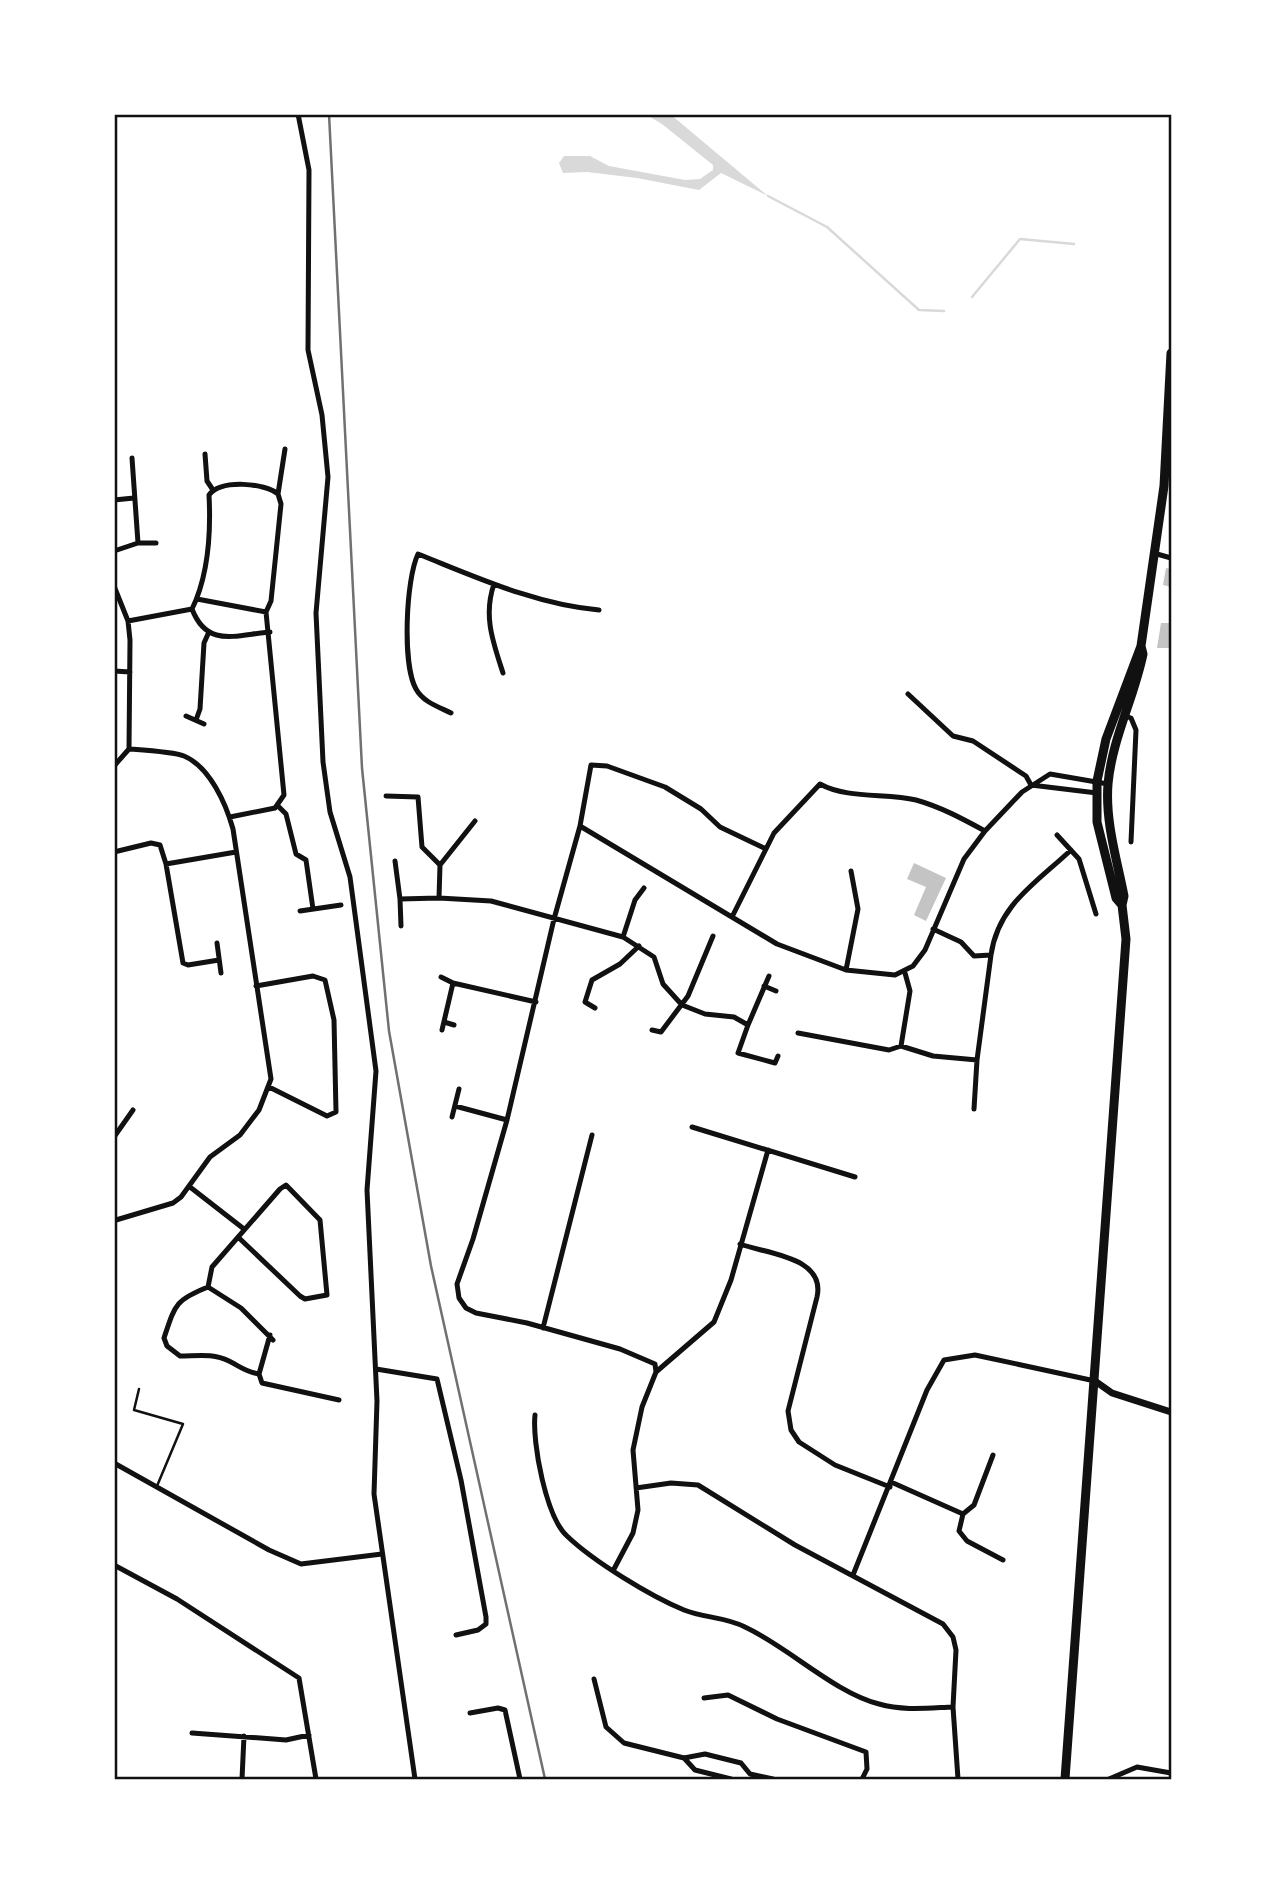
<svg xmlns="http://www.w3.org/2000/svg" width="1285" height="1893" font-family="'Golos Text',sans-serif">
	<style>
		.water { fill: #d9d9d9 }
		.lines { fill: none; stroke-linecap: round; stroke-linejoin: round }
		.stream { stroke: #d9d9d9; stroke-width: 2.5 }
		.building { fill: #c4c4c4 }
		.service { stroke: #111; stroke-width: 2.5 }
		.minor { stroke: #111; stroke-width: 5 }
		.tertiary { stroke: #111; stroke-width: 7 }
		.primary { stroke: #111; stroke-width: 9 }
		.rail { stroke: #707070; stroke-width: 2.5 }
		.neatline { fill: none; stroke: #111; stroke-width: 2.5 }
	</style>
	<rect width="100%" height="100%" fill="#fff"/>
	<path class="water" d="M 645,114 L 670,114 L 768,196 L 721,173 L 699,190 L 637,178 L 587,172 L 563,173 L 559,163 L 564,156 L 590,156 L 609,166 L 685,180 L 700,179 L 713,170 L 713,165 L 662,124 Z"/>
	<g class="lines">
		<path class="stream" d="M 768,196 L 827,227 L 919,310 L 944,311
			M 972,297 L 1020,239 L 1074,244"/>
	</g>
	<path class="building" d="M 1166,568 L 1171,569 L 1171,587 L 1163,585 Z
		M 1161,623 L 1171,623 L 1171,648 L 1157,648 Z
		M 914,863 L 946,878 L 926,921 L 914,915 L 926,887 L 907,879 Z"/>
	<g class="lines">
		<path class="service" d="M 139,1389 L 134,1410 L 183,1424 L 157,1486"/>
		<path class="minor" d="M 298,114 L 309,170 L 308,350 L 322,415 L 328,477 L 316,613 L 323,762 L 330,812 L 350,877 L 376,1071 L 367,1190 L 377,1401 L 374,1494 L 415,1779
			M 205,454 L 207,481 L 213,490
			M 132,458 L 138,543
			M 114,500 L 134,498
			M 114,551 L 138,543 L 156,543
			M 1157,554 L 1171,558
			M 494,584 C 483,616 493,642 503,673
			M 114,586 L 128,621 L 130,640 L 129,749
			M 197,599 L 266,612
			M 192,609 C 207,648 235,635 270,632
			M 128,621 L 192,609 C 209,574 211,533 209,495 C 221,479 265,483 278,494
			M 114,671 L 130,672
			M 908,694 L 953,736 L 973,741 L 1026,776 L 1031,785
			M 451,713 C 439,707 423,702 416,689 C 402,664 406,579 418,554 C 476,577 537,605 599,610
			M 186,716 L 204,724
			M 1125,716 L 1131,718 L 1136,730 L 1131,842
			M 196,720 L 200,709 L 204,643 L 208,634
			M 114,766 L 129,749 C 142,750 174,752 184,756 C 210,767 226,804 233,829 L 271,1079 L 259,1110 L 240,1135 L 210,1157 L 181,1197 L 173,1203 L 116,1220
			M 1031,785 L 1097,793
			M 386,796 L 418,797 L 422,847 L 440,865
			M 278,806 L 286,814 L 296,854 L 306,860 L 313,909
			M 230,817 L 275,808 L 284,795 L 266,612 L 271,601 L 281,504 L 278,494 L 285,449
			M 475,821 L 440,865 L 439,898 L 491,901 L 623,937 L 654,957 L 663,984 L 682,1005 L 705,1014 L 734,1017 L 748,1025 L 769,976
			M 580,826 L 777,944 L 846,970 L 895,975 L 913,966 L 925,950 L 964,859 L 985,831 L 1022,792 L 1050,774 L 1108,784
			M 1057,835 L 1079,859 L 1096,914
			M 114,852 L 151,843 L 160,845 L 166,864 L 183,963 L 188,965 L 219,960
			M 395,861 L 400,899 L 439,898
			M 166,864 L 236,852
			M 400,899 L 401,926
			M 300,911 L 341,905
			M 732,917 L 774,833 L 820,784 C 847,799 886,793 916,800 C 941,807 963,819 985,831
			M 933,929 L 961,942 L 974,956 L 991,955 C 998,905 1036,883 1071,850
			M 623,937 L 635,900 L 644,888
			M 217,943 L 221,973
			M 846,970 L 858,909 L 851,871
			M 441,977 L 453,983 L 536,1002
			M 256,986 L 313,976 L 325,980 L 334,1020 L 336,1112 L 327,1116 L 269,1087
			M 764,986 L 776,991
			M 595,1008 L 585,1002 L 592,980 L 620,964 L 639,946
			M 444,1022 L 454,1025
			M 748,1025 L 738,1053 L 775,1063 L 778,1056
			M 442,1030 L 453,983
			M 652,1030 L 661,1032 L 688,996 L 713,936
			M 798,1033 L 889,1050 L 901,1046
			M 901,1046 L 933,1056 L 977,1060 L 991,955
			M 901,1046 L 910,991 L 905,973
			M 455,1106 L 507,1120
			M 974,1109 L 977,1060
			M 452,1117 L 459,1089
			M 692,1127 L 855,1177
			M 114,1137 L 133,1110
			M 190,1187 L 244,1229
			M 238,1237 L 300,1296 L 305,1299 L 327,1295 L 320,1220 L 286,1185 L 280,1189 L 212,1267 L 208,1287 C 175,1300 175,1305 164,1338 L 167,1346 L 180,1356 C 197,1356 213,1353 229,1361 C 241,1367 246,1372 259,1374 L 262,1383 L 339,1400
			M 740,1244 C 767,1254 826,1257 817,1297 L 788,1411 L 791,1430 L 799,1442 L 835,1465 L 890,1487
			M 208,1287 L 241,1308 L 273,1340
			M 543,1328 L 592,1135
			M 376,1369 L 437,1379 L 461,1480 L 486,1617 L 486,1624 L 478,1630 L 456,1635
			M 656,1372 L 655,1364 L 620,1349 L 527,1323 L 476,1313 L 466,1308 L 459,1298 L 457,1284 L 473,1239 L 507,1120 L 554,919 L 580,826 L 591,765 L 607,766 L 665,787 L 701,809 L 720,827 L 766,849
			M 259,1374 L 270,1335
			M 535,1415 C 532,1442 546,1517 567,1536 C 593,1561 650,1596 684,1610 C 704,1618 726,1617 745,1627 C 788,1647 835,1693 879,1704 C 903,1711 928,1708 953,1707
			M 114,1463 L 269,1550 L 301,1564 L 382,1554
			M 891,1482 L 963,1514 L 959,1531 L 967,1541 L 1003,1560
			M 636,1488 L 671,1483 L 698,1485 L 795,1545 L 943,1624 L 953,1637 L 956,1650 L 953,1707 L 958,1779
			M 963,1514 L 974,1505 L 993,1455
			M 114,1565 L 177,1599 L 299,1678 L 316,1779
			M 614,1569 L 633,1533 L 638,1510 L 633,1450 L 642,1407 L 656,1372 L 714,1322 L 731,1280 L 768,1150
			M 853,1575 L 927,1390 L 944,1360 L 975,1355 L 1095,1381
			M 594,1679 L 606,1727 L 624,1743 L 684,1758 L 705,1754 L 741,1763 L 750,1774 L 773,1779
			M 704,1698 L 728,1695 L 777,1719 L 866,1752 L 867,1769 L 862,1779
			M 470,1713 L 498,1708 L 505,1710 L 520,1779
			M 192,1733 L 286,1740 L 309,1735
			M 684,1758 L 695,1770 L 731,1779
			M 242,1779 L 244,1736
			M 1109,1779 L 1137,1767 L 1171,1773"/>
		<path class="tertiary" d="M 1095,1381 L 1112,1393 L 1171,1412"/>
		<path class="primary" d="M 1122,905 L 1116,898 L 1097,822 L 1097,781 L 1106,739 L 1141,646
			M 1065,1779 L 1126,939 L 1122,905 L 1124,896 C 1117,860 1105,821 1108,784 C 1112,739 1134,698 1143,654 L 1141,646 L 1164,486 L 1171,353"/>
		<path class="rail" d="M 329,114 L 362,768 L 389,1031 L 431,1266 L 545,1779"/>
	</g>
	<rect width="1285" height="1893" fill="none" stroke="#ffffff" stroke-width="231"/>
	<rect x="116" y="116" width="1054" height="1662" class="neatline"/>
</svg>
